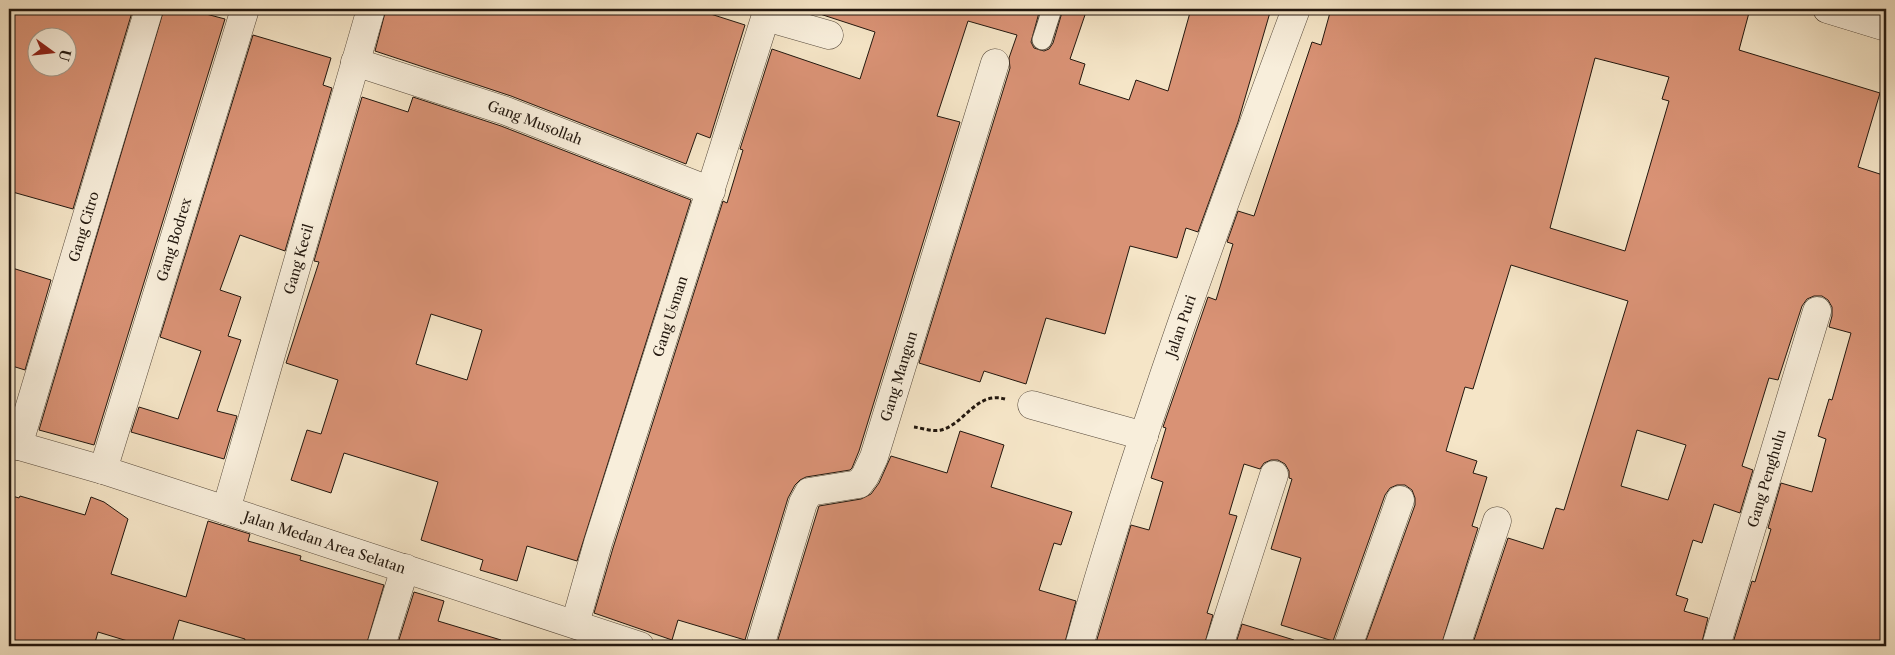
<svg xmlns="http://www.w3.org/2000/svg" width="1895" height="655" font-family="'Libre Caslon Text',serif">
	<style>
		.building { fill: #d99275; stroke: #22170e; fill-rule: evenodd }
		.lines { fill: none; stroke-linecap: round; stroke-linejoin: round }
		.lane-casing { stroke: #574a3c; stroke-width: 21 }
		.street-casing { stroke: #574a3c; stroke-width: 29 }
		.secondary-casing { stroke: #22170e; stroke-width: 29 }
		.path { stroke: #22170e; stroke-width: 3; stroke-dasharray: 4 2.5; stroke-linecap: butt }
		.lane { stroke: #f8eedb; stroke-width: 19 }
		.street { stroke: #f8eedb; stroke-width: 28 }
		.secondary { stroke: #f8eedb; stroke-width: 28 }
		.labels { text-anchor: middle; dominant-baseline: central; stroke-width: 5; stroke-linejoin: round; paint-order: stroke }
		.street-label { font-size: 14px; fill: #22170e; stroke: #f8eedb }
	</style>
	<rect width="100%" height="100%" fill="#f5e5c7"/>
	<filter id="stains"><feTurbulence type="fractalNoise" baseFrequency=".004" numOctaves="4"/><feColorMatrix values="0 0 0 0 .2 0 0 0 0 .09 0 0 0 0 .02 0 0 0 .5 -.17"/></filter>
	<radialGradient id="worn" r=".72"><stop offset=".6" stop-color="#630" stop-opacity="0"/><stop offset="1" stop-color="#630" stop-opacity=".3"/></radialGradient>
	<path class="building" d="M 9,9 L 133,9 L 73,209 L 9,191 ZM 38,38 L 68,38 L 68,68 L 38,68 Z
		M 164,9 L 187,9 L 225,19 L 94,445 L 39,430 Z
		M 386,9 L 695,9 L 745,25 L 710,138 L 697,133 L 686,164 L 511,96 L 375,51 Z
		M 821,9 L 1040,9 L 1031,42 L 1034,48 L 1044,51 L 1049,49 L 1053,43 L 1063,9 L 1087,9 L 1070,59 L 1085,64 L 1079,84 L 1129,100 L 1136,80 L 1168,91 L 1191,9 L 1271,9 L 1238,122 L 1198,232 L 1186,228 L 1177,258 L 1130,246 L 1105,334 L 1046,318 L 1026,384 L 984,371 L 980,382 L 919,363 L 1010,68 L 1009,58 L 1017,35 L 968,21 L 937,116 L 960,122 L 859,451 L 852,468 L 850,470 L 806,477 L 800,480 L 795,485 L 788,498 L 745,640 L 678,620 L 672,640 L 594,613 L 613,548 L 723,201 L 727,203 L 743,150 L 740,149 L 772,49 L 860,79 L 875,32 L 820,14 Z
		M 1331,9 L 1750,9 L 1739,50 L 1880,93 L 1858,167 L 1886,176 L 1886,646 L 1732,646 L 1752,581 L 1755,582 L 1771,529 L 1768,528 L 1781,483 L 1812,492 L 1826,439 L 1818,436 L 1829,399 L 1832,400 L 1851,333 L 1829,327 L 1832,316 L 1832,307 L 1828,300 L 1822,296 L 1814,296 L 1807,299 L 1802,306 L 1778,380 L 1769,378 L 1742,466 L 1753,470 L 1740,513 L 1714,504 L 1702,543 L 1693,540 L 1676,595 L 1688,599 L 1684,611 L 1708,618 L 1701,646 L 1472,646 L 1508,538 L 1543,549 L 1556,508 L 1564,510 L 1628,301 L 1511,265 L 1473,389 L 1465,387 L 1446,451 L 1477,461 L 1473,473 L 1487,477 L 1472,526 L 1478,528 L 1441,646 L 1364,646 L 1415,505 L 1415,498 L 1412,490 L 1405,485 L 1397,485 L 1390,488 L 1385,495 L 1333,641 L 1281,625 L 1301,558 L 1271,549 L 1292,479 L 1289,478 L 1289,471 L 1285,464 L 1278,460 L 1271,460 L 1264,463 L 1260,469 L 1244,464 L 1229,514 L 1237,516 L 1207,613 L 1213,615 L 1204,646 L 1095,646 L 1131,525 L 1149,530 L 1163,482 L 1151,478 L 1166,428 L 1163,427 L 1208,297 L 1216,300 L 1233,244 L 1227,242 L 1238,211 L 1254,216 L 1312,42 L 1321,45 ZM 1595,58 L 1669,77 L 1662,99 L 1669,101 L 1625,251 L 1550,228 ZM 1637,430 L 1686,445 L 1668,500 L 1621,486 Z
		M 253,35 L 331,58 L 323,85 L 332,88 L 285,251 L 240,235 L 220,290 L 241,297 L 228,336 L 241,340 L 217,411 L 237,416 L 224,459 L 131,432 L 139,407 L 178,419 L 201,351 L 160,337 Z
		M 362,97 L 408,112 L 413,97 L 501,126 L 691,200 L 577,561 L 527,546 L 517,581 L 480,570 L 483,560 L 421,540 L 438,482 L 344,453 L 331,493 L 291,480 L 307,430 L 321,434 L 338,380 L 286,363 L 319,262 L 314,261 ZM 431,314 L 482,330 L 467,380 L 416,364 Z
		M 9,267 L 51,280 L 25,370 L 9,365 Z
		M 960,431 L 1004,445 L 991,487 L 1072,512 L 1061,545 L 1054,543 L 1039,590 L 1076,601 L 1064,646 L 776,646 L 819,506 L 861,499 L 871,494 L 879,483 L 891,456 L 947,473 Z
		M 9,495 L 19,498 L 20,496 L 85,515 L 91,497 L 104,502 L 128,519 L 111,574 L 186,597 L 208,521 L 250,534 L 248,541 L 301,556 L 300,560 L 384,585 L 366,646 L 243,646 L 245,639 L 179,620 L 171,646 L 144,646 L 98,632 L 94,646 L 9,646 Z
		M 414,592 L 444,601 L 438,621 L 501,640 L 500,646 L 397,646 Z
		M 1242,624 L 1294,640 L 1293,646 L 1235,646 Z"/>
	<g class="lines">
		<g class="lane-casing">
			<path id="lane" d="M 1042,40 L 1052,9"/>
		</g>
		<g class="street-casing">
			<g id="street">
				<path d="M 766,17 L 829,35"/>
				<path id="s1" d="M 355,62 L 506,111 L 711,191"/>
				<path d="M 1032,405 L 1144,436"/>
				<path id="s2" d="M 9,443 L 103,470 L 226,510 L 640,646"/>
				<path id="s3" d="M 18,446 L 149,9"/>
				<path id="s4" d="M 103,470 L 245,9"/>
				<path id="s5" d="M 226,510 L 371,9"/>
				<path id="s6" d="M 575,624 L 598,543 L 768,9"/>
				<path d="M 381,646 L 405,568"/>
				<path id="s7" d="M 760,646 L 803,503 L 809,492 L 859,484 L 865,476 L 874,457 L 995,63"/>
				<path id="s8" d="M 1079,646 C 1140,430 1218,219 1296,9"/>
				<path d="M 1219,646 L 1274,475"/>
				<path d="M 1348,646 L 1400,500"/>
				<path d="M 1456,646 L 1497,521"/>
				<path id="s9" d="M 1716,646 L 1817,311"/>
			</g>
		</g>
		<g class="secondary-casing">
			<path id="secondary" d="M 1827,9 L 1886,27"/>
		</g>
		<path class="path" d="M 914,427 C 922,428 933,432 941,430 C 965,424 976,391 1005,399"/>
		<use href="#lane" class="lane"/>
		<use href="#street" class="street"/>
		<use href="#secondary" class="secondary"/>
	</g>
	<g class="labels">
		<g class="street-label">
			<text stroke="none"><textPath href="#s1" startOffset="190">Gang Musollah</textPath></text>
			<text stroke="none"><textPath href="#s3" startOffset="229">Gang Citro</textPath></text>
			<text stroke="none"><textPath href="#s4" startOffset="241">Gang Bodrex</textPath></text>
			<text stroke="none"><textPath href="#s5" startOffset="261">Gang Kecil</textPath></text>
			<text stroke="none"><textPath href="#s6" startOffset="322">Gang Usman</textPath></text>
			<text stroke="none"><textPath href="#s8" startOffset="336">Jalan Puri</textPath></text>
			<text stroke="none"><textPath href="#s7" startOffset="328">Gang Mangun</textPath></text>
			<text stroke="none"><textPath href="#s9" startOffset="175">Gang Penghulu</textPath></text>
			<text stroke="none"><textPath href="#s2" startOffset="331">Jalan Medan Area Selatan</textPath></text>
		</g>
	</g>
	<rect width="1895" height="655" fill="none" stroke="#f5e5c7" stroke-width="30"/>
	<rect x="10" y="10" width="1875" height="635" fill="none" stroke="#22170e" stroke-width="2.5"/>
	<rect x="15" y="15" width="1865" height="625" fill="none" stroke="#22170e"/>
	<g transform="translate(52 52) rotate(105)"><circle r="24" fill="#f8eedb" stroke="#a29889"/>
	<path d="M0-4L9 19L0 12L-9 19Z" fill="#8f2418"/>
	<text y="-8" font-size="14" font-weight="bold" text-anchor="middle" fill="#22170e">U</text>
	</g>
	<rect width="100%" height="100%" filter="url(#stains)"/>
	<rect width="100%" height="100%" fill="url(#worn)"/>
</svg>
